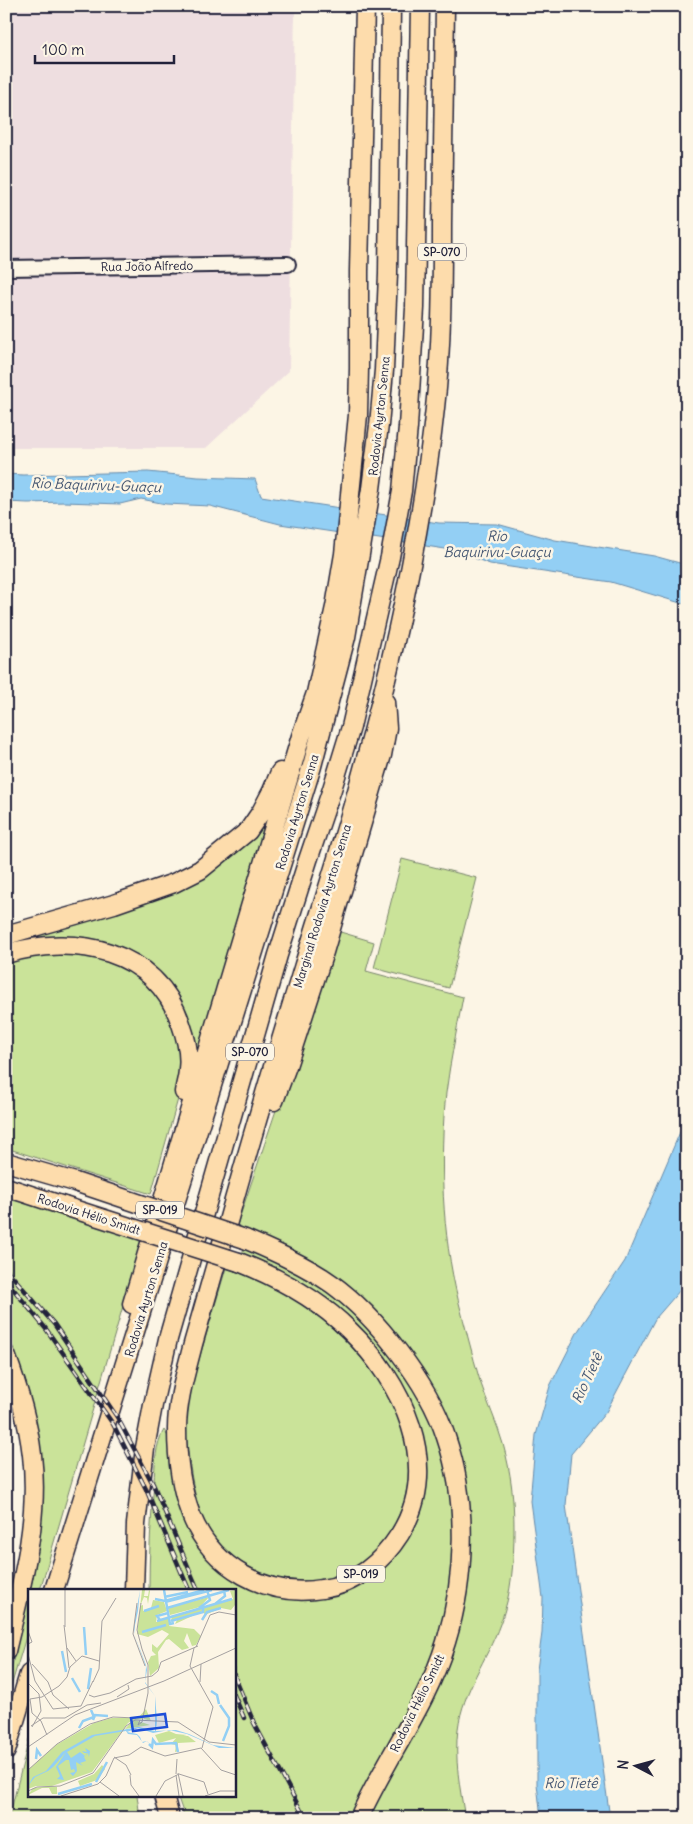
<svg xmlns="http://www.w3.org/2000/svg" width="693" height="1824" font-family="Delius,sans-serif">
	<style>
		.built { fill: #eedee0 }
		.green { fill: #cae399; stroke: #76826a }
		.water { fill: #93cff4; stroke: #668aaa }
		.lines { fill: none; stroke-linecap: round; stroke-linejoin: round }
		.secondary-casing { stroke: #22223b; stroke-width: 18 }
		.highway-casing { stroke: #22223b; stroke-width: 21 }
		.secondary { stroke: #fcf5e5; stroke-width: 14 }
		.highway { stroke: #fddcac; stroke-width: 18 }
		.rail-casing { stroke: #22223b; stroke-width: 4.5 }
		.rail { stroke: #fcf5e5; stroke-width: 2.5; stroke-dasharray: 8; stroke-linecap: butt }
		.highway-bridge-casing { stroke: #22223b; stroke-width: 21; stroke-linecap: butt }
		.highway-bridge { stroke: #fddcac; stroke-width: 18 }
		.labels { text-anchor: middle; dominant-baseline: central; stroke-width: 5; stroke-linejoin: round; paint-order: stroke }
		.shield { fill: #fcf5e5; stroke: #63616e; stroke-width: 1 }
		.shield-label { font-size: 11px; font-weight: bold; fill: #22223b }
		.street-label { font-size: 12px; fill: #22223b; stroke: #fcf5e5 }
		.water-label { font-size: 14px; font-style: italic; fill: #445672; stroke: #fcf5e5 }
		.inset-river { fill: none; stroke: #93cff4; stroke-width: 2.5 }
		.inset-road { fill: none; stroke: #a5a1a1; stroke-width: 1 }
		.view { fill: #1d4ed8; fill-opacity: 0.15; stroke: #1d4ed8; stroke-width: 2.5 }
		.inset-edge { fill: none; stroke: #22223b; stroke-width: 2.5 }
	</style>
	<rect width="100%" height="100%" fill="#fcf5e5"/>
	<filter id="ink" filterUnits="userSpaceOnUse"><feTurbulence type="fractalNoise" baseFrequency=".02" numOctaves="2"/><feDisplacementMap in="SourceGraphic" scale="10" xChannelSelector="R" yChannelSelector="G"/><feConvolveMatrix kernelMatrix="1 2 1 2 8 2 1 2 1" color-interpolation-filters="sRGB"/></filter>
	<g filter="url(#ink)">
		<path class="built" d="M 6,6 L 295,6 L 289,371 L 206,448 L 6,448 Z"/>
		<path class="green" d="M 270,815 L 193,1068 C 192,1052 192,1033 187,1018 C 175,978 134,942 91,940 C 82,940 73,941 64,942 C 45,944 25,945 6,947 L 6,940 L 164,892 Z
			M 402,859 L 477,878 L 449,988 L 374,968 Z
			M 337,931 L 374,942 L 366,971 L 463,997 C 457,1029 450,1061 446,1093 C 439,1159 442,1234 458,1299 C 465,1326 472,1354 480,1381 C 487,1402 497,1423 503,1444 C 511,1472 514,1500 514,1528 C 514,1560 512,1594 500,1624 C 487,1660 463,1690 458,1729 C 454,1758 460,1789 465,1818 L 368,1818 C 392,1773 416,1729 437,1683 C 442,1671 449,1658 454,1645 C 464,1616 468,1583 469,1552 C 470,1526 469,1499 465,1473 C 451,1397 399,1324 337,1278 C 307,1255 270,1244 237,1225 Z
			M 43,950 L 112,958 L 157,991 L 181,1043 L 181,1085 L 178,1099 L 151,1194 L 6,1148 L 6,958 Z
			M 6,1196 L 142,1241 L 40,1590 L 30,1590 C 47,1517 48,1455 26,1383 C 20,1366 15,1349 6,1333 Z
			M 245,1245 L 319,1282 L 361,1316 L 408,1373 L 441,1438 L 455,1508 L 450,1602 L 429,1673 L 353,1818 L 185,1818 L 177,1795 L 234,1795 L 234,1590 L 149,1590 C 149,1554 151,1518 154,1482 C 155,1465 155,1444 164,1430 L 172,1443 L 181,1499 L 243,1583 L 359,1582 L 423,1482 L 376,1351 L 241,1257 Z
			M 226,1268 C 289,1289 341,1326 379,1381 C 395,1405 406,1431 408,1460 C 413,1510 380,1563 331,1578 C 318,1582 303,1581 289,1580 C 251,1576 213,1548 200,1511 C 195,1496 192,1481 190,1466 C 188,1452 186,1438 186,1424 C 188,1398 195,1373 202,1349 C 210,1322 218,1295 226,1268 Z
			M 29,1595 L 29,1627 L 6,1703 L 6,1690 Z
			M 29,1739 L 29,1795 L 137,1795 L 140,1818 L 9,1818 Z"/>
		<path class="water" d="M 148,472 L 198,477 L 255,479 L 261,496 L 439,523 L 497,524 L 555,540 L 654,556 L 687,565 L 687,605 L 611,582 L 490,564 L 452,550 L 280,524 L 210,506 L 166,504 L 141,499 L 120,504 L 65,502 L 28,503 L 6,502 L 6,474 L 23,475 Z
			M 687,1122 L 687,1282 L 655,1319 L 606,1412 L 571,1454 L 566,1505 L 610,1818 L 541,1818 L 537,1784 L 537,1670 L 542,1633 L 543,1598 L 530,1501 L 536,1435 L 550,1386 L 578,1331 L 625,1261 L 683,1125 Z"/>
		<g class="lines">
			<g class="secondary-casing">
				<path id="secondary" d="M 6,268 L 288,264"/>
			</g>
			<g class="highway-casing">
				<path id="highway" d="M 6,935 L 114,904 L 174,883 L 200,870 L 248,831 L 261,812 L 272,791 L 280,772
					M 6,954 C 75,933 156,949 181,1024 C 186,1038 190,1055 188,1069 C 188,1077 185,1085 184,1092
					M 274,1101 L 287,1066 L 324,952 L 382,755 L 387,728 L 385,702
					M 6,1162 L 75,1182
					M 6,1187 L 64,1206
					M 245,1239 C 275,1252 305,1265 332,1284 C 358,1303 379,1326 398,1351 C 418,1377 436,1406 446,1437 C 468,1502 466,1576 446,1642 C 427,1705 386,1758 359,1818
					M 239,1262 C 279,1278 318,1299 349,1330 C 402,1381 443,1465 400,1534 C 383,1561 355,1585 322,1589 C 267,1598 212,1568 191,1515 C 181,1489 177,1457 177,1429 C 177,1400 186,1372 193,1344 C 202,1313 211,1281 220,1250 C 246,1156 274,1062 303,968 C 321,909 340,851 357,791 C 392,666 421,538 435,408 C 442,347 442,285 442,224 C 443,151 444,79 445,6
					M 132,1304 L 301,736 L 316,693 L 335,607 L 344,554 L 358,415 L 359,368 L 359,271 L 365,6
					M 6,1355 C 18,1387 28,1420 32,1455 C 40,1521 21,1587 6,1651
					M 54,1590 L 312,766 L 346,637 L 371,489 L 379,425 L 384,370 L 388,274 L 391,6
					M 134,1590 L 136,1524 L 145,1448 L 153,1405 L 168,1339 L 278,955 L 308,860 L 332,789 L 351,727 L 390,557 L 402,491 L 408,427 L 415,308 L 420,6
					M 6,1751 L 29,1674
					M 164,1795 L 170,1818"/>
			</g>
			<use href="#secondary" class="secondary"/>
			<use href="#highway" class="highway"/>
			<g class="rail-casing">
				<path id="rail" d="M 6,1269 L 54,1324 L 117,1417 L 153,1484 L 198,1590
					M 6,1280 L 46,1329 L 113,1424 L 146,1489 L 189,1590
					M 234,1675 L 254,1723 L 305,1818
					M 234,1695 L 244,1718"/>
			</g>
			<use href="#rail" class="rail"/>
			<g class="highway-bridge-casing">
				<path id="highway-bridge" d="M 75,1182 L 245,1239
					M 64,1206 L 239,1262"/>
			</g>
			<use href="#highway-bridge" class="highway-bridge"/>
		</g>
	</g>
	<g class="labels">
		<g class="shield">
			<rect x="418" y="243.5" width="48" height="17" rx="4"/>
			<rect x="226" y="1043.5" width="48" height="17" rx="4"/>
			<rect x="136" y="1201.5" width="48" height="17" rx="4"/>
			<rect x="337" y="1565.5" width="48" height="17" rx="4"/>
		</g>
		<g class="shield-label">
			<text x="442" y="252">SP-070</text>
			<text x="250" y="1052">SP-070</text>
			<text x="160" y="1210">SP-019</text>
			<text x="361" y="1574">SP-019</text>
		</g>
		<g class="street-label">
			<text transform="translate(147 266) rotate(-1)">Rua João Alfredo</text>
			<text transform="translate(379 416) rotate(-84)">Rodovia Ayrton Senna</text>
			<text transform="translate(297 812) rotate(-73)">Rodovia Ayrton Senna</text>
			<text transform="translate(322 906) rotate(-73)">Marginal Rodovia Ayrton Senna</text>
			<text transform="translate(89 1214) rotate(18)">Rodovia Hélio Smidt</text>
			<text transform="translate(146 1299) rotate(-73)">Rodovia Ayrton Senna</text>
			<text transform="translate(417 1703) rotate(-64)">Rodovia Hélio Smidt</text>
		</g>
		<g class="water-label">
			<text transform="translate(96 485) rotate(2)">Rio Baquirivu-Guaçu</text>
			<text x="497" y="536">Rio<tspan x="497" dy="16">Baquirivu-Guaçu</tspan></text>
			<text transform="translate(587 1378) rotate(-65)">Rio Tietê</text>
			<text x="571" y="1783">Rio Tietê</text>
		</g>
	</g>
	<g transform="translate(28 1589)">
		<rect width="208" height="208" fill="#fcf5e5"/>
		<path d="M 114,1 L 117,1 L 116,7 L 120,7 L 121,1 L 122,2 L 120,15 L 119,9 L 116,8 L 112,17 L 115,16 L 115,22 L 123,19 L 125,11 L 136,13 L 139,22 L 129,26 L 128,33 L 141,29 L 141,37 L 166,40 L 173,47 L 168,56 L 164,57 L 159,44 L 156,52 L 161,59 L 154,61 L 141,50 L 138,51 L 130,63 L 131,79 L 122,87 L 120,73 L 123,67 L 128,66 L 124,62 L 124,55 L 129,59 L 141,45 L 134,41 L 120,48 L 109,45 ZM 207,1 L 207,16 L 203,21 L 193,19 L 177,26 L 175,22 L 147,35 L 149,31 L 143,31 L 144,28 L 205,10 L 202,2 ZM 181,8 L 172,18 L 142,26 L 140,19 ZM 118,120 L 123,132 L 116,130 L 116,126 L 115,130 L 107,131 L 122,136 L 97,140 L 105,131 L 100,134 L 64,183 L 24,197 L 29,198 L 29,205 L 24,205 L 21,199 L 14,199 L 0,206 L 5,199 L 23,197 L 8,197 L 0,200 L 0,181 L 28,156 L 66,134 L 84,129 L 110,129 ZM 141,142 L 148,145 L 159,146 L 131,154 L 127,146 ZM 150,147 L 160,147 L 168,153 L 150,154 L 150,162 L 147,163 L 148,156 L 143,155 ZM 74,176 L 77,180 L 69,191 L 52,197 L 50,192 L 66,185 Z" fill="#cae399"/>
		<path d="M 112,1 L 110,22 L 107,36 L 106,45 L 118,76 L 119,81 L 117,93 L 127,107 L 129,131 L 128,142 L 148,141 L 161,145 L 185,156 L 207,159 L 191,159 L 159,145 L 141,141 L 125,144 L 110,139 L 99,143 L 109,145 L 112,148 L 114,153 L 119,152 L 120,153 L 121,155 L 119,152 L 115,154 L 109,146 L 100,145 L 98,142 L 67,147 L 39,163 L 43,169 L 52,163 L 57,167 L 59,164 L 56,164 L 54,162 L 59,163 L 57,159 L 62,162 L 61,168 L 60,164 L 56,168 L 58,172 L 52,174 L 55,177 L 48,173 L 49,182 L 45,187 L 42,184 L 47,183 L 46,180 L 43,181 L 41,171 L 38,171 L 30,177 L 36,191 L 29,190 L 32,187 L 28,178 L 38,163 L 25,178 L 20,182 L 7,188 L 0,197 L 5,188 L 18,182 L 34,163 L 64,146 L 111,138 L 127,142 L 127,107 L 117,94 L 118,78 L 106,45 L 106,36 Z" fill="#93cff4"/>
		<path class="inset-river" d="M 136,1 L 142,35 L 146,34M 136,8 L 160,3M 127,10 L 137,12 L 176,1M 137,13 L 184,1M 187,15 L 197,7 L 196,1M 139,19 L 201,1M 171,19 L 182,11 L 179,1M 116,22 L 131,17M 132,31 L 129,27 L 140,24M 174,31 L 179,23 L 193,19M 129,32 L 204,10M 143,32 L 175,23 L 175,18M 56,38 L 58,66M 114,43 L 138,36M 34,62 L 38,83M 44,89 L 52,103M 60,100 L 63,79M 183,102 L 189,106 L 191,115M 192,116 L 201,129 L 201,137 L 195,152M 65,131 L 67,126 L 80,127M 51,139 L 55,132 L 66,128 L 63,121M 121,155 L 124,158 L 125,151 L 128,155 L 148,154 L 150,163M 8,170 L 9,161 L 13,167M 68,193 L 79,173M 30,205 L 64,195"/>
		<path class="inset-road" d="M 37,1 L 37,38M 109,14 L 105,45 L 117,77M 113,14 L 109,41 L 114,60M 36,36 L 41,79M 0,42 L 4,53 L 0,55M 168,58 L 182,26 L 191,23 L 208,26M 39,59 L 48,72M 166,59 L 162,77 L 185,118 L 174,159M 0,65 L 7,92 L 25,120 L 53,117 L 65,92M 4,75 L 20,93 L 25,106 L 41,120M 65,93 L 71,80 L 74,32 L 88,9M 172,93 L 173,75M 0,94 L 11,105 L 13,122 L 4,138M 61,106 L 66,108 L 82,104 L 108,90 L 124,87 L 130,82 L 133,73 L 170,57M 89,108 L 101,100 L 100,96M 112,131 L 110,136 L 114,133 L 120,104 L 120,76 L 114,60M 3,137 L 15,129 L 37,129 L 59,116 L 73,114M 19,146 L 13,132 L 4,124 L 2,110 L 14,108 L 31,97 L 39,88 L 42,78 L 54,67 L 71,72M 0,158 L 47,126 L 136,92 L 208,59M 86,168 L 98,176 L 103,186M 0,181 L 29,155 L 62,135 L 85,128 L 108,129M 150,184 L 155,207M 148,185 L 149,170M 151,185 L 176,193 L 180,205M 102,186 L 103,196 L 111,207M 148,186 L 151,207M 72,193 L 91,207M 0,202 L 9,198 L 32,197 L 65,184 L 98,137 L 107,131 L 150,133 L 181,153 L 208,156M 33,207 L 70,195 L 78,187 L 86,169 L 101,166 L 113,158 L 137,167 L 173,159 L 193,181 L 208,186M 128,207 L 137,192 L 151,185M 177,207 L 192,202 L 208,202"/>
		<path class="view" d="M 137,125 L 139,138 L 105,142 L 103,129 Z"/>
		<rect width="208" height="208" class="inset-edge"/>
	</g>
	<rect width="693" height="1824" fill="none" stroke="#fcf5e5" stroke-width="25"/>
	<rect x="12" y="12" width="668" height="1799" fill="none" stroke="#22223b" stroke-width="2" filter="url(#ink)"/>
	<g transform="translate(636 1766) rotate(276)" stroke="#fcf5e5" stroke-width="4" paint-order="stroke">
	<path d="M0-4L9 19L0 12L-9 19Z" fill="#22223b"/>
	<text y="-8" font-size="14" font-weight="bold" text-anchor="middle" fill="#22223b">N</text>
	</g>
	<path d="M35 55v8h139v-8" fill="none" stroke="#22223b" stroke-width="2.5"/>
	<text x="42" y="55" font-size="15" fill="#22223b" stroke="#fcf5e5" stroke-width="4" paint-order="stroke">100 m</text>
</svg>
